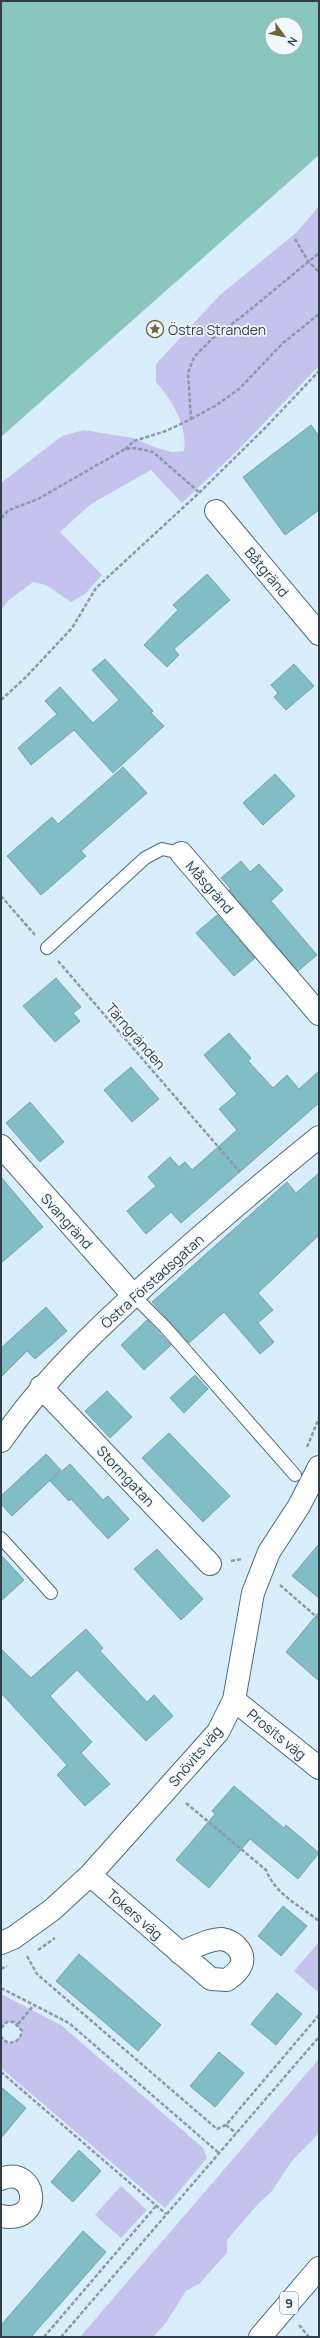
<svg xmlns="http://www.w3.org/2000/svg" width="320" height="2338" font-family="Manrope,sans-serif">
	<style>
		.green { fill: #c5c2ed }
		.water { fill: #89c6bb; fill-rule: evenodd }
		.building { fill: #80bdc7; stroke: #77a4ab }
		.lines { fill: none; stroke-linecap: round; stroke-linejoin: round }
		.lane-casing { stroke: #496a7e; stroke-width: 14 }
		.street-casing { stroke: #496a7e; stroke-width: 24 }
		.primary-casing { stroke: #496a7e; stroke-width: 24 }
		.path { stroke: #899ba7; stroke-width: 2.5; stroke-dasharray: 4 2; stroke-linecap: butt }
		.lane { stroke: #fff; stroke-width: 12 }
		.street { stroke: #fff; stroke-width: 22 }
		.primary { stroke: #fff; stroke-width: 22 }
		.labels { text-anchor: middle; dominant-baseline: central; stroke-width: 3.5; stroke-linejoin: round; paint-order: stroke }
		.shield { fill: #f2f9fe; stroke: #6b777f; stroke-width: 1 }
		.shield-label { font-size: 13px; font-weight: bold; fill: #313f48 }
		.poi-label { font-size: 14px; fill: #313f48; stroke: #f2f9fe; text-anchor: start }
		.street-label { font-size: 14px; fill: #313f48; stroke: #f2f9fe }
	</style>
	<rect width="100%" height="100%" fill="#d9eefc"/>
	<path class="green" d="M 319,206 L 319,366 L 235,453 L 182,503 L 151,470 L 91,504 L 60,532 L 102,575 L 85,594 L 71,602 L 46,585 L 33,582 L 9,600 L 1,610 L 1,483 L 62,436 L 84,430 L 133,438 L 154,447 L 172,452 L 184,451 C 188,426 172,400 156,382 L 156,364 L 220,295 L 297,232 Z
		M 319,1942 L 319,1993 L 294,1971 Z
		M 1,1994 L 61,2025 L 203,2148 L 207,2158 L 165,2208 L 1,2068 L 1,2037 L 8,2043 C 16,2042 20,2040 22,2031 L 14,2022 L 7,2022 L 1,2028 Z
		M 319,2059 L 319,2133 L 292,2161 L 271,2192 L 258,2204 L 227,2240 L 227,2253 L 199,2284 L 186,2291 L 165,2324 L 153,2337 L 80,2337 Z
		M 121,2186 L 147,2210 L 121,2238 L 95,2215 Z"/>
	<path class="water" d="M 1,1 L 319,1 L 319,155 L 1,437 ZM 272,24 L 296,24 L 296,48 L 272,48 Z"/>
	<path class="building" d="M 311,425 L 319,436 L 319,510 L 285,535 L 243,477 Z
		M 207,574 L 230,600 L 174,649 L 179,655 L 167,667 L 144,645 L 178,610 L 173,605 Z
		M 105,659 L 153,711 L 151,713 L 164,726 L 113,773 L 74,730 L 31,765 L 18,748 L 57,714 L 45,701 L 60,687 L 93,723 L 119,700 L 92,670 Z
		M 294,664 L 314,686 L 286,710 L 274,697 L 278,693 L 271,685 Z
		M 123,767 L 147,793 L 81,851 L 86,856 L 41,895 L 7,856 L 52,817 L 58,824 Z
		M 275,774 L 295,796 L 263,825 L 243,803 Z
		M 241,861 L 250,872 L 259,864 L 283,890 L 271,901 L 317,955 L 298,971 L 229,890 L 231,889 L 221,878 Z
		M 217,915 L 255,958 L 234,976 L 196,933 Z
		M 56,978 L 81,1007 L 73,1013 L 80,1021 L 55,1042 L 23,1006 Z
		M 229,1033 L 251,1058 L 248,1061 L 273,1088 L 287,1075 L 299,1089 L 319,1071 L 319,1103 L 181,1223 L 171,1212 L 146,1234 L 127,1211 L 156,1186 L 148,1177 L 170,1157 L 179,1167 L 185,1162 L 192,1170 L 237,1130 L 219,1109 L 237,1094 L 204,1055 Z
		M 131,1067 L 159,1099 L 132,1122 L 104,1090 Z
		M 30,1102 L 64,1142 L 40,1162 L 6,1123 Z
		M 319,1173 L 319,1235 L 258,1293 L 273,1310 L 258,1323 L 274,1342 L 260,1354 L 224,1312 L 189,1343 L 152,1302 L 287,1182 L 296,1193 Z
		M 1,1177 L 43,1227 L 1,1263 Z
		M 46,1307 L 67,1331 L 35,1359 L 27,1351 L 1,1377 L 1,1348 Z
		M 147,1320 L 171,1345 L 144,1370 L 121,1345 Z
		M 195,1375 L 208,1389 L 184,1413 L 170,1398 Z
		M 107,1391 L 132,1417 L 110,1438 L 85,1411 Z
		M 169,1433 L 230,1496 L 203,1522 L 142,1458 Z
		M 46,1454 L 61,1470 L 12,1516 L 1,1504 L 1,1496 Z
		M 70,1464 L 103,1500 L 108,1496 L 129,1519 L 108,1539 L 71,1499 L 69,1501 L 50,1481 Z
		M 319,1544 L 319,1598 L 292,1576 Z
		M 157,1549 L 203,1599 L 181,1620 L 134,1569 Z
		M 1,1555 L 24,1580 L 1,1601 Z
		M 319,1612 L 319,1681 L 286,1652 Z
		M 86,1629 L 103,1648 L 100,1651 L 147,1702 L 154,1695 L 173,1716 L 146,1741 L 77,1670 L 50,1696 L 92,1742 L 81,1753 L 110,1784 L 85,1806 L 57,1775 L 67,1765 L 1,1693 L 1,1649 L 31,1678 Z
		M 234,1786 L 284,1828 L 286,1825 L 319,1853 L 298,1879 L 250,1839 L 209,1888 L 176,1860 L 215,1814 L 212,1811 Z
		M 283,1906 L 307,1926 L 281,1956 L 258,1936 Z
		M 79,1954 L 161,2025 L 138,2051 L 56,1981 Z
		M 277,1993 L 302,2014 L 276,2045 L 251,2024 Z
		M 219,2052 L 244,2073 L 215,2107 L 190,2086 Z
		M 1,2087 L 26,2108 L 1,2138 Z
		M 79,2150 L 101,2171 L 73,2202 L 51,2182 Z
		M 83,2231 L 106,2252 L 31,2337 L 1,2337 L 1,2325 Z"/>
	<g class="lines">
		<g class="lane-casing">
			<path id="lane" d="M 47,948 L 145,858 L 162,849 L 181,853
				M 133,1295 L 165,1327 L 295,1475
				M 1,1538 L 51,1593"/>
		</g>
		<g class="street-casing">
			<path id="street" d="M 216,511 L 319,634
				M 181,853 L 319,1014
				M 1,1146 L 133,1295
				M 41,1387 L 210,1564
				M 1,1441 C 48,1373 107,1319 169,1264 C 218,1221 268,1178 319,1137
				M 234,1700 L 319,1768
				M 90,1875 L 211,1979 L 227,1980 C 240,1971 249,1960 236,1946 C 232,1942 227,1940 222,1939 C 208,1939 193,1948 180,1953
				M 1,1943 L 13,1938 L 52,1910 L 90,1875 L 218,1732 L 234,1700 L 253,1593 L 269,1552 L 299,1506 L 319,1467
				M 1,2179 C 36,2164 46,2225 1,2216"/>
		</g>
		<g class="primary-casing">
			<path id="primary" d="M 260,2337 L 319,2268"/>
		</g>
		<path class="path" d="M 295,239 L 308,261 L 319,272
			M 191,419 L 215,406 L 239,389 L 283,343 L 319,314
			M 125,449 L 134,441 L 166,431 L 191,419 L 188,373 L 194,357 L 213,338 L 245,314 L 319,253
			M 1,518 L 9,510 L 38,499 L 125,449 L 135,448 L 153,452 L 200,493
			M 1,700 L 26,677 L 72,628 L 96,588 L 200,492 L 265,428 L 319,371
			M 1,896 L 35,935
			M 58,961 L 240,1172
			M 307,1447 L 319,1418
			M 231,1561 L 242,1559
			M 280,1585 L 319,1619
			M 186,1803 L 266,1870 C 276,1895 299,1905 319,1921
			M 38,1950 L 55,1938
			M 27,1956 L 37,1974 L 217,2129 L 226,2125 L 319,2015
			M 1,1969 L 7,1966
			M 1,1988 L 69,2023 L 219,2153
			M 18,2024 L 33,2006
			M 1,2028 L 7,2022 L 14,2022 L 22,2031 C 20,2040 16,2042 8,2043 L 1,2037
			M 1,2072 L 166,2214
			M 226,2125 L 236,2133
			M 299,2325 L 309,2337
			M 44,2337 L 156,2206
			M 61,2337 L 319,2037"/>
		<use href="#lane" class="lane"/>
		<use href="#street" class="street"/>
		<use href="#primary" class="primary"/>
	</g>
	<defs>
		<g id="sight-ring" transform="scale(0.9)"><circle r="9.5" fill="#f2f9fe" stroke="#6e6733" stroke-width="1.5"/><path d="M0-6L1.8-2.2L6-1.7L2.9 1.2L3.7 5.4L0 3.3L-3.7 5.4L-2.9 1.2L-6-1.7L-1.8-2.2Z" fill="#6e6733"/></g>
	</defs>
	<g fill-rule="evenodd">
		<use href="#sight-ring" x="155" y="329"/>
	</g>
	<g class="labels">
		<rect class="shield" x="280" y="2292" width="18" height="22" rx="3"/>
		<g class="shield-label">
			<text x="289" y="2303">9</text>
		</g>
		<g class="poi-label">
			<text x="168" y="329">Östra Stranden</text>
		</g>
		<g class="street-label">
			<text transform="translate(267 572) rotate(50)">Båtgränd</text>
			<text transform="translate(210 887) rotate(49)">Måsgränd</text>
			<text transform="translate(136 1036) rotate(49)">Tärngränden</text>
			<text transform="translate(67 1221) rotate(48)">Svangränd</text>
			<text transform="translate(152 1281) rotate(-42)">Östra Förstadsgatan</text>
			<text transform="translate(126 1476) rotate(47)">Stormgatan</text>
			<text transform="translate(277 1734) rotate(39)">Prosits väg</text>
			<text transform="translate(195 1756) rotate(-50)">Snövits väg</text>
			<text transform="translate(135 1914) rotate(41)">Tokers väg</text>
		</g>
	</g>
	<rect width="320" height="2338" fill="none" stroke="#313f48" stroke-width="4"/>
	<g transform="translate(284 36) rotate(123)"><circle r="19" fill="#f2f9fe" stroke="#a5afb5"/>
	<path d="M0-3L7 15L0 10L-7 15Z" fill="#6e6733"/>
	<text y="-6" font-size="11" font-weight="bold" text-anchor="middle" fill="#313f48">N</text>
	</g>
</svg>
